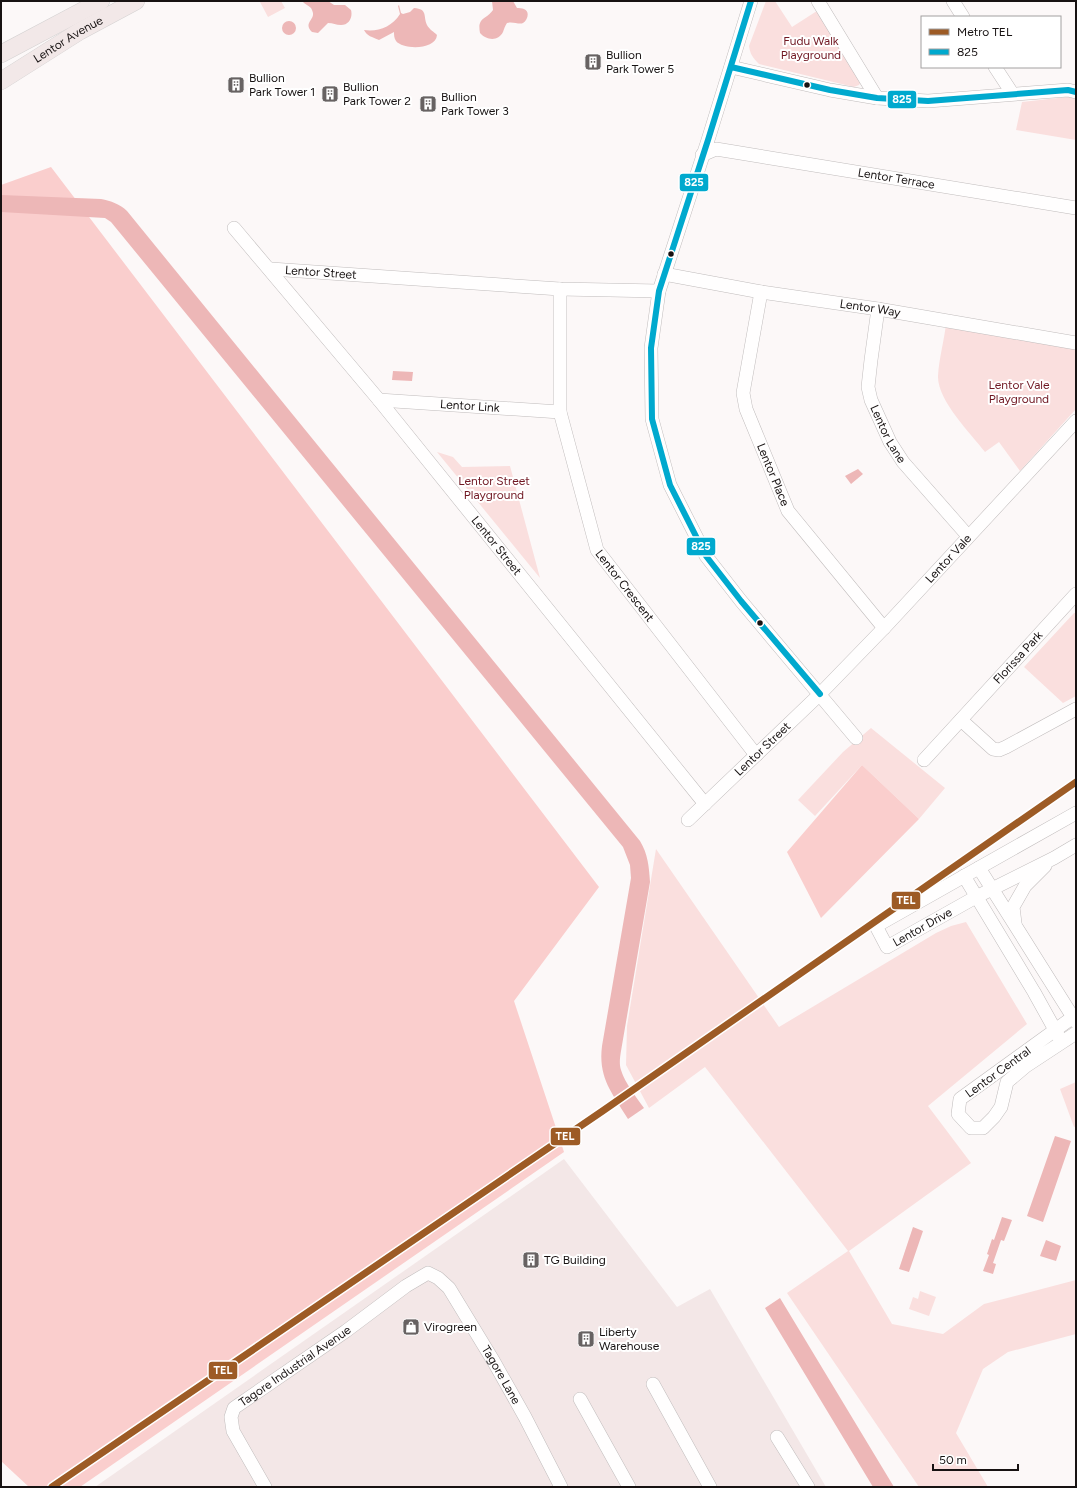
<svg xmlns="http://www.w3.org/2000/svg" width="1077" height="1488" font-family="Figtree,sans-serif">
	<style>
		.built { fill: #f3e7e7 }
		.green { fill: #fadfde }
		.forest { fill: #facecd }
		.water { fill: #edb7b7 }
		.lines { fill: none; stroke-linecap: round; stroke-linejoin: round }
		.minor-casing { stroke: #c0bcbc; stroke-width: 14 }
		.major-casing { stroke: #d4d2d2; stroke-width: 18 }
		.minor { stroke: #fffefe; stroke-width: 13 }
		.major { stroke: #f2e8e8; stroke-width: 17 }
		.bus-1-casing { stroke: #fff; stroke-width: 9 }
		.bus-1 { stroke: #00a9ce; stroke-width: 6 }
		.metro-1-casing { stroke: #fff; stroke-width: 10 }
		.metro-1 { stroke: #9d5b25; stroke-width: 7 }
		.bus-dot { fill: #171212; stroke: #fff; stroke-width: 1.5 }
		.labels { text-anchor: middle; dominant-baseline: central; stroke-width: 4; stroke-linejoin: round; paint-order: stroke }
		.street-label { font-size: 12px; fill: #171212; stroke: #fff }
		.park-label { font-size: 12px; fill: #701722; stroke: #fff }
		.poi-label { font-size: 12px; fill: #171212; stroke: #fff; text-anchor: start }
		.line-badge { stroke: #fff; stroke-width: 1.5 }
		.badge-label { font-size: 11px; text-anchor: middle; font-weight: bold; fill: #fff }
	</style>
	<rect width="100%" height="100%" fill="#fcf8f8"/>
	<path class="built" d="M 564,1159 L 677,1307 L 710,1289 L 826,1487 L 95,1487 Z"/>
	<path class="green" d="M 261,1 L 281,1 L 285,8 L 268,17 L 260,2 Z
		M 766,1 L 775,1 L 792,27 L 820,9 L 862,80 L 859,85 L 854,87 L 759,64 C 753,58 750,54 749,46 Z
		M 1076,96 L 1076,140 L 1016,130 L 1022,102 Z
		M 946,324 L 1076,349 L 1076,409 L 1020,471 L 999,442 L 985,452 C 971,434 937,400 938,376 C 939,359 944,341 946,324 Z
		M 437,452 L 453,457 L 462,467 L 510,466 L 540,578 Z
		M 1074,613 L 1076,613 L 1076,696 L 1063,703 L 1024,667 Z
		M 871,728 L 945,788 L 919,819 L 862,765 L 815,816 L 798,800 L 843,752 Z
		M 656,849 L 779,1027 L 936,933 L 951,926 L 966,922 L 1027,1024 L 928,1106 L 971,1163 L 849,1251 L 892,1324 L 943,1334 L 984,1304 L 1076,1280 L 1076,1334 L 1008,1352 L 983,1369 L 956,1433 L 988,1487 L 919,1487 L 787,1293 L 848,1251 L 705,1067 L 649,1108 L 626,1065 L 627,1026 Z
		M 1076,1082 L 1076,1126 L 1074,1127 L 1060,1089 Z
		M 920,1291 L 936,1297 L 929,1316 L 909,1309 L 913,1297 L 918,1299 Z"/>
	<path class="forest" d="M 51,167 L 599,887 L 514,1001 L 564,1152 L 80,1487 L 29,1487 L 1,1461 L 1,185 Z
		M 862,765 L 919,819 L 821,918 L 787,852 Z"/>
	<path class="water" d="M 302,1 L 328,1 L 334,5 L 345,5 L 351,10 C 353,17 349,25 341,25 C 336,25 333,23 328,23 L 318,33 L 312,32 C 302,22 317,20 312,10 C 311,6 305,5 302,1 Z
		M 492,1 L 513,1 L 517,8 C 519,8 522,8 524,9 C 530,11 528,20 523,23 C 519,25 513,21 507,23 C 505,26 504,29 503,32 C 498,42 486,40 480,33 C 477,17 486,20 493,10 Z
		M 399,5 L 401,13 L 403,14 L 410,12 L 414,8 C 428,9 423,16 427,25 C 429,29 434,32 437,35 C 436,50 403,50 396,41 C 394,38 394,35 394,32 L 379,40 C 372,37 367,36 364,30 C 378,32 392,27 400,14 L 398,6 Z
		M282 28a7 7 0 1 1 14 0a7 7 0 1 1-14 0Z
		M 1,195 L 101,199 C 111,201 120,204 127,211 L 640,841 C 648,854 649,867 650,882 L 621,1051 C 620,1057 619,1064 621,1070 C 625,1083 636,1097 644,1108 L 628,1119 C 612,1093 598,1078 602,1046 L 631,878 L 630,865 L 623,847 L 111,222 L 105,218 L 1,212 Z
		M 393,371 L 413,372 L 412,381 L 392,380 Z
		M 858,469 L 863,474 L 851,484 L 845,476 Z
		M 1055,1136 L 1071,1141 L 1043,1222 L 1027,1216 Z
		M 1002,1217 L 1012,1220 L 1004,1241 L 1001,1240 L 993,1263 L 996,1264 L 993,1274 L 983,1271 L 989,1255 L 987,1254 L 992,1239 L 994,1240 Z
		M 913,1227 L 923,1231 L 909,1272 L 899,1269 Z
		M 1046,1240 L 1061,1246 L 1056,1261 L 1040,1256 Z
		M 780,1298 L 894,1487 L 873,1487 L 765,1308 Z"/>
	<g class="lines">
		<g class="minor-casing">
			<g id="minor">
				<path d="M 751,1 L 708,140 L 659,291 L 651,348 L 652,419 L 670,485 L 706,556 L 741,601 L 856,738"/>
				<path d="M 818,1 L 877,98"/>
				<path d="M 953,1 L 963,17"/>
				<path d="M 731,67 L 830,90 L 877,98 L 928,101 L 1068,90 L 1076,92"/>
				<path d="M 995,67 L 1012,93"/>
				<path id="s1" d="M 702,155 L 716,149 L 1076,208"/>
				<path id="s2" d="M 234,228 L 379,400 L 705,804"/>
				<path id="s3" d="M 271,269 L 560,289 L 659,291"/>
				<path id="s4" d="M 664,274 L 761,292 L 878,309 L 1076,343"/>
				<path id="s5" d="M 560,289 L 560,412 L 597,550 L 756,755"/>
				<path id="s6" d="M 761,292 L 743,393 L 746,409 L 788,511 L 884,628"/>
				<path id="s7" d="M 878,309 L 871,360 L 868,387 L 871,400 L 890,442 L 903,462 L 968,536"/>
				<path id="s8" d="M 379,400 L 560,412"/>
				<path d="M 961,720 L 993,749 L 999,750 L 1006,747 L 1076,709"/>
				<path id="s9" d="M 924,760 L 1076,594"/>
				<path id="s10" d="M 1076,813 L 876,926 L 887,947 L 976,897 L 1054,858 L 1076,845"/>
				<path id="s11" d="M 688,820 L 820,694 L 884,628 L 1076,421"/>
				<path d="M 979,868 L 1076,1022"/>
				<path d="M 964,876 L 1034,992 L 1059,1037"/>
				<path d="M 1015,923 L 1013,907 L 1025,886 L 1045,866"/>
				<path d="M 1076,1015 L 960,1099 L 958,1114 L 971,1128 L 983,1128 L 994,1117 L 1001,1107 L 1007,1082 L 1026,1066 L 1076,1033"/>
				<path d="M 653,1384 L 710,1487"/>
				<path d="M 580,1399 L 629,1487"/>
				<path d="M 777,1437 L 808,1487"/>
				<path id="s12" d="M 265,1487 L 233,1431 L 231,1417 L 234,1408 L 346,1331 L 406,1286 L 428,1273 L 438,1278 L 449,1288 L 494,1362 L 525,1417 L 561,1487"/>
			</g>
		</g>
		<g class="major-casing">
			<g id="major">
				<path d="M 1,54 L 101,1"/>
				<path id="s13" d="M 1,81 L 80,31 L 136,1"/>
			</g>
		</g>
		<use href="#minor" class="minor"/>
		<use href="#major" class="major"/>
		<g class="bus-1-casing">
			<path id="bus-1" d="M 751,1 L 708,140 L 659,291 L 651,348 L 652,419 L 670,485 L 706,556 L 741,601 L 820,694
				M 731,67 L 830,90 L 877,98 L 928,101 L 1068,90 L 1076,92"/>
		</g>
		<use href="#bus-1" class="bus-1"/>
		<g class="metro-1-casing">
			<path id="metro-1" d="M 52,1487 L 604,1110 L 1076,782"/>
		</g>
		<use href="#metro-1" class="metro-1"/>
	</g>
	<defs>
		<g id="building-square" transform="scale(0.9)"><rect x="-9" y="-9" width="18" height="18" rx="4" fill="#676262" stroke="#fff"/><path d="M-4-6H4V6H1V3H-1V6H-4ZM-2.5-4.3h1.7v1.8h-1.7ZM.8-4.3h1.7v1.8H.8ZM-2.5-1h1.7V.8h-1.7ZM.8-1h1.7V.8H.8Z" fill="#fff"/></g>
		<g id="shop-square" transform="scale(0.9)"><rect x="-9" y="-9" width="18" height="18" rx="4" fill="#676262" stroke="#fff"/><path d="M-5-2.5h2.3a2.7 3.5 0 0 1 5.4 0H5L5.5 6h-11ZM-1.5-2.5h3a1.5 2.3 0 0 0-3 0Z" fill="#fff"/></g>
	</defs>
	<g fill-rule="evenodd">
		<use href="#building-square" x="593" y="62"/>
		<use href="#building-square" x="236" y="85"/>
		<use href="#building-square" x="330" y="94"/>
		<use href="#building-square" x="428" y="104"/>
		<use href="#building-square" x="531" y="1260"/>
		<use href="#shop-square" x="411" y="1327"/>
		<use href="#building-square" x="586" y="1339"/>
	</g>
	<g class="bus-dot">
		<circle cx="807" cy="85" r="3.5"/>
		<circle cx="671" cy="254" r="3.5"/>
		<circle cx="760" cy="623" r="3.5"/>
	</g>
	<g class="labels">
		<g class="street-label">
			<text stroke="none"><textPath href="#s13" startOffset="79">Lentor Avenue</textPath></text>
			<text stroke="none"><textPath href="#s1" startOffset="198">Lentor Terrace</textPath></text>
			<text stroke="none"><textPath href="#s3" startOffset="50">Lentor Street</textPath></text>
			<text stroke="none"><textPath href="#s4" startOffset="209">Lentor Way</textPath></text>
			<text stroke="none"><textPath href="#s8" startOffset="91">Lentor Link</textPath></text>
			<text stroke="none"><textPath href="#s7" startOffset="130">Lentor Lane</textPath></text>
			<text stroke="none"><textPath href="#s6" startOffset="190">Lentor Place</textPath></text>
			<text stroke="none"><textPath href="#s2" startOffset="412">Lentor Street</textPath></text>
			<text stroke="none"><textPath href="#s11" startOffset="369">Lentor Vale</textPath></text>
			<text stroke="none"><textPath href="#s5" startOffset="311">Lentor Crescent</textPath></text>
			<text stroke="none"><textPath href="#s9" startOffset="139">Florissa Park</textPath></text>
			<text stroke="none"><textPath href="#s11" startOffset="103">Lentor Street</textPath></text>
			<text stroke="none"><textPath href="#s10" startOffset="294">Lentor Drive</textPath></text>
			<text transform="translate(998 1072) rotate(-36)">Lentor Central</text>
			<text stroke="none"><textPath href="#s12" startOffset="162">Tagore Industrial Avenue</textPath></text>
			<text stroke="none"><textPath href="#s12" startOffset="452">Tagore Lane</textPath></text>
		</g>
		<g class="park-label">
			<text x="811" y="41">Fudu Walk<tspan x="811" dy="14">Playground</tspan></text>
			<text x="1019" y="385">Lentor Vale<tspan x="1019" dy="14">Playground</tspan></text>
			<text x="494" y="481">Lentor Street<tspan x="494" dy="14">Playground</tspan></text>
		</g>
		<g class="poi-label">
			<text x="606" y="55">Bullion<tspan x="606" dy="14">Park Tower 5</tspan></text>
			<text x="249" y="78">Bullion<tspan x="249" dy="14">Park Tower 1</tspan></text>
			<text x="343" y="87">Bullion<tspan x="343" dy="14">Park Tower 2</tspan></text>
			<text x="441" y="97">Bullion<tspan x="441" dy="14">Park Tower 3</tspan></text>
			<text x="544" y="1260">TG Building</text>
			<text x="424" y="1327">Virogreen</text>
			<text x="599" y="1332">Liberty<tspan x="599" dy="14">Warehouse</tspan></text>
		</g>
	</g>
	<g class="line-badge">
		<rect x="887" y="90" width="30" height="19" rx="4" fill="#00a9ce"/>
		<rect x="679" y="173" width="30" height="19" rx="4" fill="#00a9ce"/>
		<rect x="686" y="537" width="30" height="19" rx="4" fill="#00a9ce"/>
		<rect x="891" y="891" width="30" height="19" rx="4" fill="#9d5b25"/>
		<rect x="550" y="1127" width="31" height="19" rx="4" fill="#9d5b25"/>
		<rect x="208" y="1361" width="30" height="19" rx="4" fill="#9d5b25"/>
	</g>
	<g class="badge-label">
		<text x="902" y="103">825</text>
		<text x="694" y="186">825</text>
		<text x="701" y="550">825</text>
		<text x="906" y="904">TEL</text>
		<text x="565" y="1140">TEL</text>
		<text x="223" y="1374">TEL</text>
	</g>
	<rect width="1077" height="1488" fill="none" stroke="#171212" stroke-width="4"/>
	<rect x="921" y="16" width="140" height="52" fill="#ffffff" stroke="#a2a0a0"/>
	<rect x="929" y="29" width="20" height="6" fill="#9d5b25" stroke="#a2a0a0"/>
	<text x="957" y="36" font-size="12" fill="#171212">Metro TEL</text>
	<rect x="929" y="49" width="20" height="6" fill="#00a9ce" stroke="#a2a0a0"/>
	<text x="957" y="56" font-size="12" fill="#171212">825</text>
	<path d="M933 1464v6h85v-6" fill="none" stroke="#171212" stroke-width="2"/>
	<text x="939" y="1464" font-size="12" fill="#171212" stroke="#ffffff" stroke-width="3" paint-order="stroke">50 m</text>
</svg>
